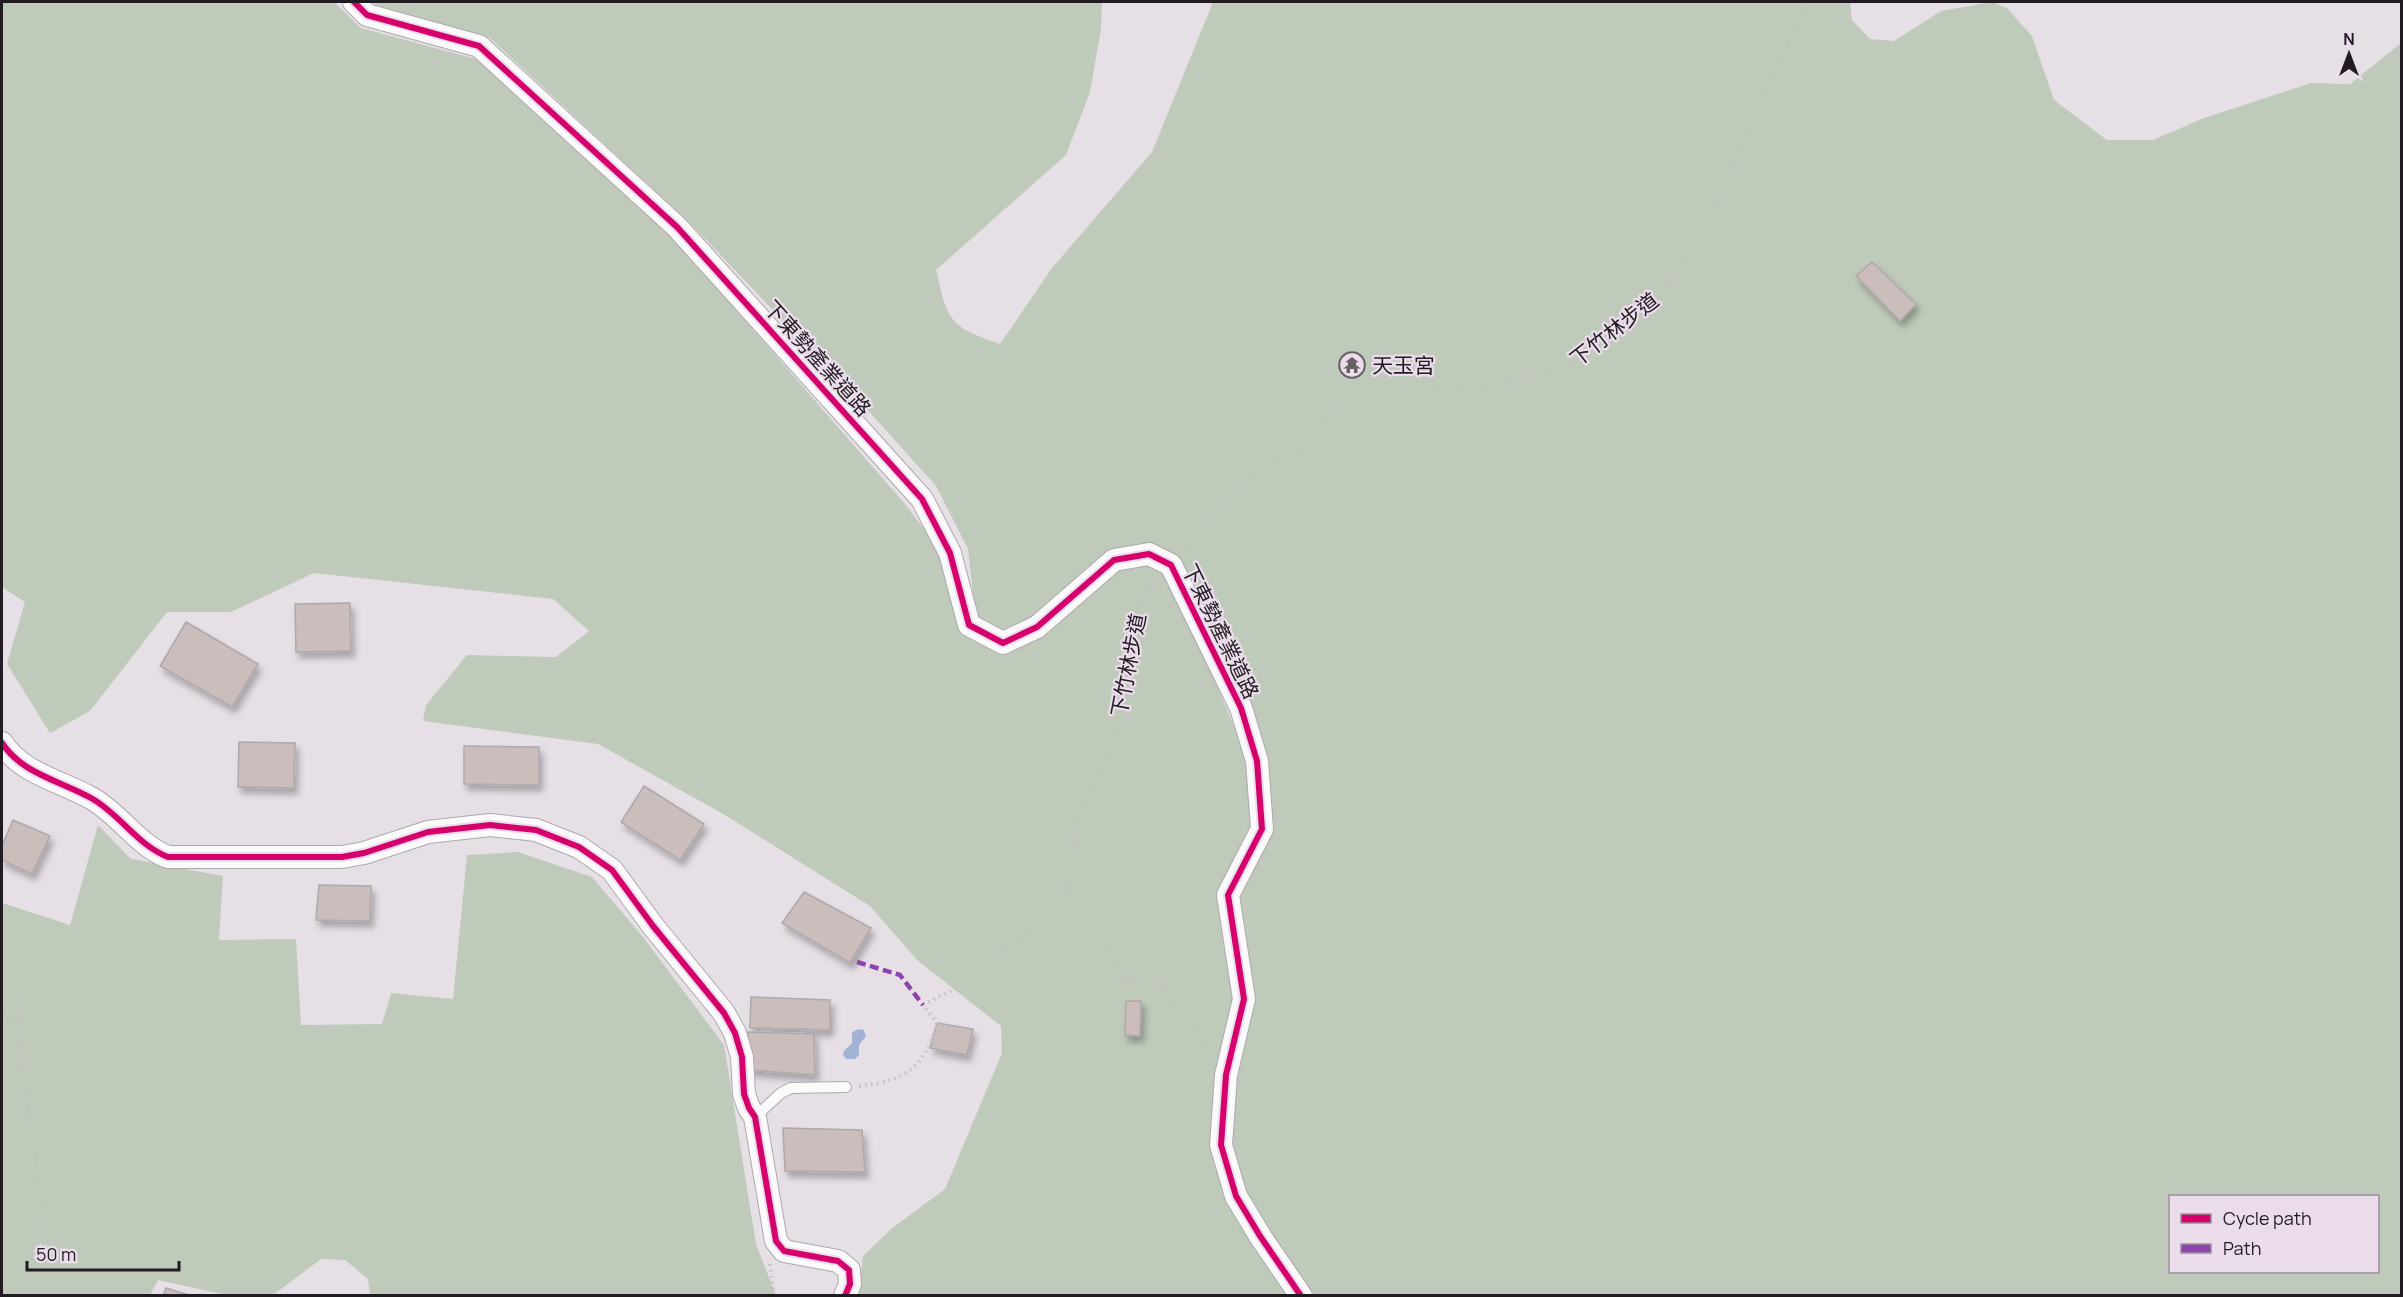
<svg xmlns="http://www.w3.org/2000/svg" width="2403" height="1297" font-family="Manrope,'Noto Sans TC',sans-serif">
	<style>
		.green { fill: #bfcaba; fill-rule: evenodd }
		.water { fill: #a1b2d5 }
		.building { fill: #cbbdbc; stroke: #aea8aa; stroke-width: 1.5; filter: url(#shadow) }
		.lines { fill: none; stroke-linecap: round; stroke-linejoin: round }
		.lane-casing { stroke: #ada8ad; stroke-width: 12 }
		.street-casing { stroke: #ada8ad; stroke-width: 24 }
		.path { stroke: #c4c0c4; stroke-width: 4; stroke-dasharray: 1.5 4.5; stroke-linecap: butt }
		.lane { stroke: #fbfafb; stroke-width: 10 }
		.street { stroke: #fbfafb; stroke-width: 22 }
		.quiet { stroke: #8e44ad; stroke-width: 4.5; stroke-dasharray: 9 4.5; stroke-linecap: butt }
		.cycleway-casing { stroke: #eadcea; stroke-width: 10 }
		.cycleway { stroke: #d6006c; stroke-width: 6 }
		.labels { text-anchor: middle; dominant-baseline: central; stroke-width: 4.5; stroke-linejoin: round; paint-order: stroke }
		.street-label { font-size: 21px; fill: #211c21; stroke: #eadcea }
		.poi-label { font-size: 21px; fill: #211c21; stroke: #eadcea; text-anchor: start }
	</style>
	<defs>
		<filter id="shadow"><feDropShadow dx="3.5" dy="6" stdDeviation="3" flood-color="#0004"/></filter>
	</defs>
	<rect width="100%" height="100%" fill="#e6e0e6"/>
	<path class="green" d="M 2,2 L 334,2 L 361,28 L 476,59 L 669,233 L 905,504 L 944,555 L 965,631 L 1002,650 L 1115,567 L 1149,561 L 1170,574 L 1250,764 L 1253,827 L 1219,896 L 1236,1001 L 1211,1145 L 1294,1295 L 859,1295 L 863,1256 L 891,1229 L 945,1189 L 1002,1053 L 1001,1026 L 917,960 L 870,906 L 725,815 L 598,744 L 423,721 L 426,705 L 467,655 L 556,657 L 589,631 L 553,599 L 314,573 L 231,612 L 167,612 L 90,711 L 50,733 L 7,664 L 25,602 L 2,587 Z
		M 372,2 L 1102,2 L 1101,29 L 1090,92 L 1066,155 L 936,270 C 948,322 949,326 1000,344 L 1052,268 L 1152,152 L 1213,2 L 1850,2 L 1852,20 L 1870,39 L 1894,41 L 1941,11 L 1992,2 L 2007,8 L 2032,36 L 2054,100 L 2107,140 L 2153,140 L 2204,118 L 2311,83 L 2350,84 L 2401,43 L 2401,1295 L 1314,1295 L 1246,1196 L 1230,1142 L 1236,1084 L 1255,1001 L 1237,897 L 1265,762 L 1149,548 L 1036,621 L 1005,636 L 976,620 L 968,549 L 936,486 L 866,408 L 691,224 L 490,38 L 376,5 ZM 2170,1196 L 2378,1196 L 2378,1272 L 2170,1272 Z
		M 98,825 L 131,859 L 223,876 L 219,940 L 296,939 L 301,1025 L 382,1024 L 391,993 L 453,999 L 467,855 L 518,852 L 592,877 L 643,937 L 724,1045 L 756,1244 L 776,1295 L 370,1295 L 368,1279 L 345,1260 L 321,1259 L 273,1295 L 226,1295 L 158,1280 L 150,1295 L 2,1295 L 2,903 L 70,925 Z"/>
	<path class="water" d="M 863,1029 L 866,1036 L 859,1045 L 859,1055 L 855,1059 L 846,1059 L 843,1055 L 844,1051 L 852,1043 L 852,1033 L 856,1030 Z"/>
	<path class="building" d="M 1872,262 L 1916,304 L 1900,321 L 1856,276 Z
		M 350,603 L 351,651 L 296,652 L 295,604 Z
		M 186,622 L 258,664 L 232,707 L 160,666 Z
		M 239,742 L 295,743 L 294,788 L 238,787 Z
		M 464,746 L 539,747 L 539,785 L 464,784 Z
		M 644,786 L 704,824 L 680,860 L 621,822 Z
		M 13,820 L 50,836 L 32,874 L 2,860 L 2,846 Z
		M 319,885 L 371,886 L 370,921 L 316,920 Z
		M 804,892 L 871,928 L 850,963 L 782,923 Z
		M 751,997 L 830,1000 L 830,1030 L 750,1028 Z
		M 1126,1001 L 1141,1001 L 1140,1036 L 1125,1035 Z
		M 937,1023 L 973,1029 L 967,1055 L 930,1048 Z
		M 748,1032 L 814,1034 L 815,1075 L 747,1070 Z
		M 783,1128 L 862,1130 L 865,1172 L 785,1171 Z
		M 166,1288 L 192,1296 L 163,1296 Z"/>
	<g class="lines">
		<g class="lane-casing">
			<path id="lane" d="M 755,1117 L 781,1093 L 791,1088 L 846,1087"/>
		</g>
		<g class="street-casing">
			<path id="street" d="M 354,2 L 367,15 L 479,46 L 677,227 L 922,499 L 950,553 L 969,625 L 1003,643 L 1037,627 L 1114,560 L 1149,554 L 1171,565 L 1241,708 L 1257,761 L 1262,829 L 1228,895 L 1244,999 L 1226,1075 L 1221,1145 L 1236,1196 L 1260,1236 L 1301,1296
				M 2,743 C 22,774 61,781 91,798 C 120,814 137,845 168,857 L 342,857 L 364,853 L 428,832 L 490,825 L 536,830 L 579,847 L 612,870 L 653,926 L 724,1013 L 735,1033 L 742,1057 L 744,1094 L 749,1108 L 755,1117 L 776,1241 L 784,1251 L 838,1261 L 849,1270 L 850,1284 L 845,1296"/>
		</g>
		<path class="path" d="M 1184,550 L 1244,481 L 1270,464 L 1295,455 L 1327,419 L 1350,389 L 1364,369 L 1371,350 L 1378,350 L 1398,368 L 1428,387 L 1488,387 L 1567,367 L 1625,326 L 1661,294 L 1709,227 L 1733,163 L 1807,2
			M 1065,889 L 1088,894 L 1121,977 L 1143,977 L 1156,982 L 1167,992 L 1173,1006 L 1197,1023 L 1210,1056
			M 17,998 L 19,1044 L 43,1214 L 28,1274 L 31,1296
			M 2,1015 L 17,1025
			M 1120,1038 L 1121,977
			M 859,1086 C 906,1081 924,1068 937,1023 L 923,1005 L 954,989 L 993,956 L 1026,934 L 1065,889 L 1071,872 L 1078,818 L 1104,769 L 1115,740 L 1123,673 L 1135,614 L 1145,594 L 1157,580
			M 770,1264 L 773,1288 L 771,1296"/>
		<use href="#lane" class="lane"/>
		<use href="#street" class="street"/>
		<path class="quiet" d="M 857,962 L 900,975 L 923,1005"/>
		<g class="cycleway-casing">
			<path id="cycleway" d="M 354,2 L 367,15 L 479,46 L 677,227 L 922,499 L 950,553 L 969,625 L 1003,643 L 1037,627 L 1114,560 L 1149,554 L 1171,565 L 1241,708 L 1257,761 L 1262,829 L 1228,895 L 1244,999 L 1226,1075 L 1221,1145 L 1236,1196 L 1260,1236 L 1301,1296
				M 2,743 C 22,774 61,781 91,798 C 120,814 137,845 168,857 L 342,857 L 364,853 L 428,832 L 490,825 L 536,830 L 579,847 L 612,870 L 653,926 L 724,1013 L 735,1033 L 742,1057 L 744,1094 L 749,1108 L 755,1117 L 776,1241 L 784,1251 L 838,1261 L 849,1270 L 850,1284 L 845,1296"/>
		</g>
		<use href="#cycleway" class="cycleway"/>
	</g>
	<defs>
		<g id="temple-ring" transform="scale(1.35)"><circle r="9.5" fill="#eadcea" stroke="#666166" stroke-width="1.5"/><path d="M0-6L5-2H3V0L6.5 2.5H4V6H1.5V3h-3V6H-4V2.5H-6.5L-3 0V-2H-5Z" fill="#666166"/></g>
	</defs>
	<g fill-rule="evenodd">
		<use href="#temple-ring" x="1352" y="365"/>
	</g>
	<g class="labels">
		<g class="street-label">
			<text transform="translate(1614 329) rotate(-38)">下竹林步道</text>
			<text transform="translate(818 358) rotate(48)">下東勢產業道路</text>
			<text transform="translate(1221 631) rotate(64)">下東勢產業道路</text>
			<text transform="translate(1128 665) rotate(-79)">下竹林步道</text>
		</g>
		<g class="poi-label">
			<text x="1372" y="365">天玉宮</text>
		</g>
	</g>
	<rect width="2403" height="1297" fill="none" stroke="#211c21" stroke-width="6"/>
	<rect x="2169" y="1195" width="210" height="78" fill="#eadcea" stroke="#9a8f9a" stroke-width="1.5"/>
	<rect x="2181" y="1214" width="30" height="9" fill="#d6006c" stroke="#9a8f9a" stroke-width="1.5"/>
	<text x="2223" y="1225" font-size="18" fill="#211c21">Cycle path</text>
	<rect x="2181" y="1244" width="30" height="9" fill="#8e44ad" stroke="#9a8f9a" stroke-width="1.5"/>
	<text x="2223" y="1255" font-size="18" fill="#211c21">Path</text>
	<g transform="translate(2349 54)" stroke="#eadcea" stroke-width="4.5" paint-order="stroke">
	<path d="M0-4.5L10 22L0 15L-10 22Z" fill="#211c21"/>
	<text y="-9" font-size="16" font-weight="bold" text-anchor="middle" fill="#211c21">N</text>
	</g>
	<path d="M27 1261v9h152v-9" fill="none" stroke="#211c21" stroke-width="3"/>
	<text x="36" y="1261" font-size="18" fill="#211c21" stroke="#eadcea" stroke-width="4.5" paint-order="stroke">50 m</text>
</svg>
